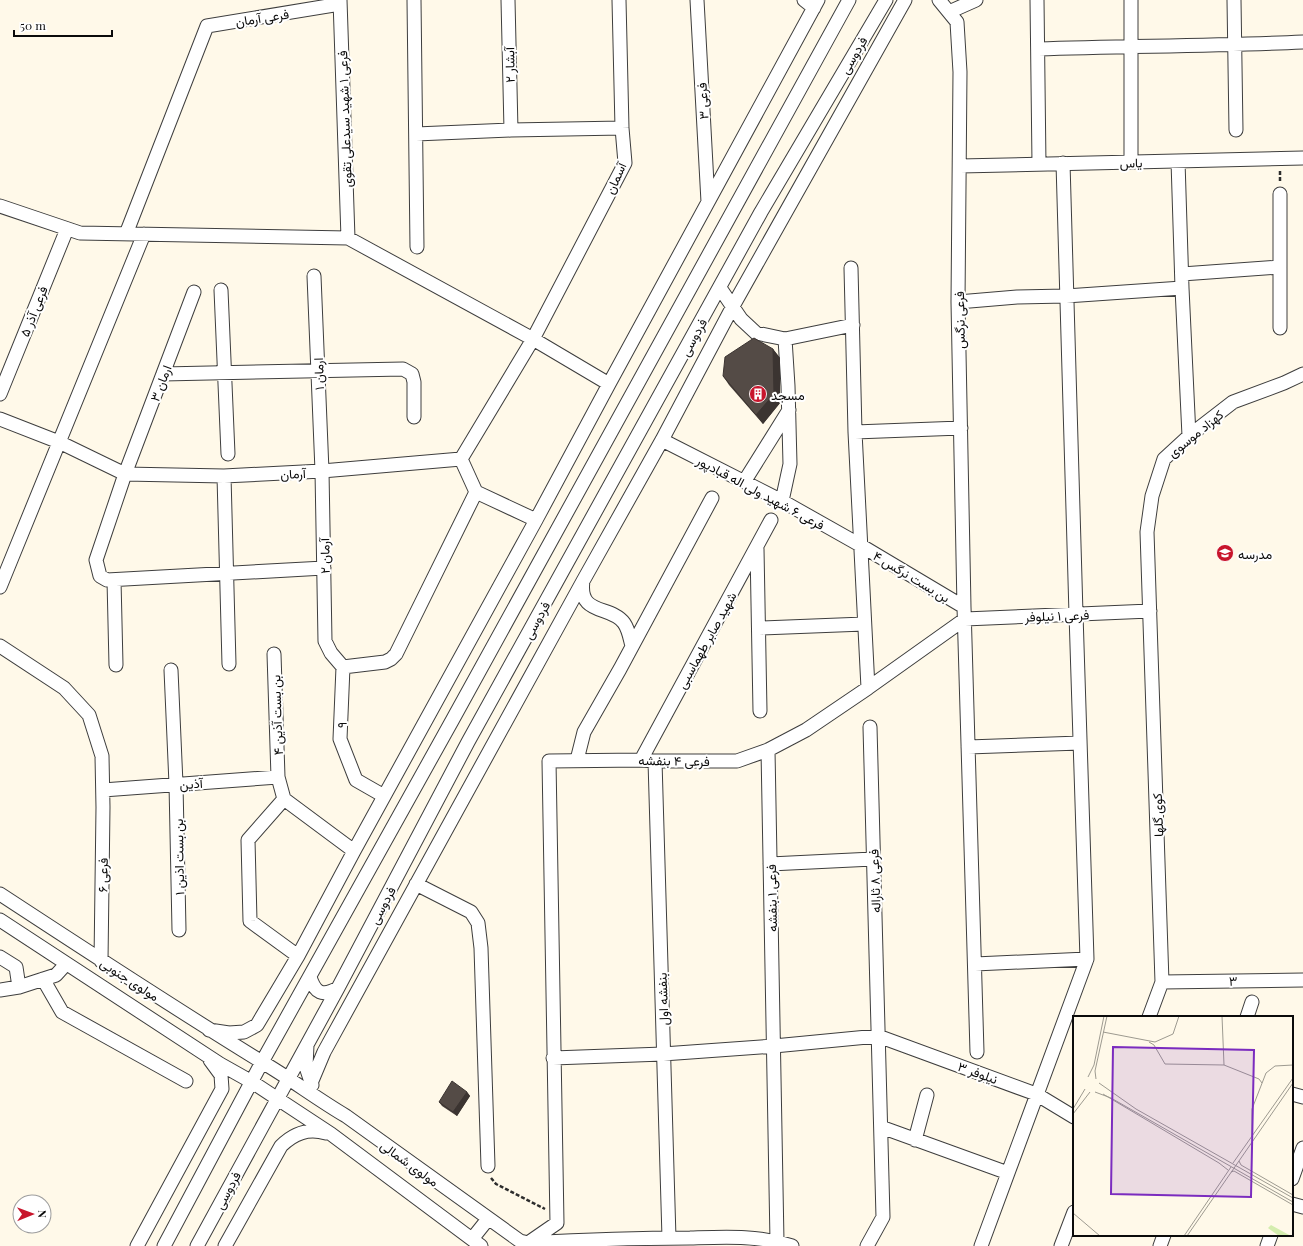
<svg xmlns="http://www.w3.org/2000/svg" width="1303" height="1246" font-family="'Playfair Display',Vazirmatn,serif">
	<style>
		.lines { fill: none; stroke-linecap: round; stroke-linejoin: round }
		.minor-casing { stroke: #3e3e3e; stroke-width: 15 }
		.path { stroke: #2d2d2d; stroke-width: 2.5; stroke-dasharray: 4 2; stroke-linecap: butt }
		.minor { stroke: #fff; stroke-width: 13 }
		.wall { fill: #48403c }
		.shaded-wall { fill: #3b3431 }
		.building { fill: #544b46; stroke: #3b3431 }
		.labels { text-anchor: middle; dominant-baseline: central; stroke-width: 4; stroke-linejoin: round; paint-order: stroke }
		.street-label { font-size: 13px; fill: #0b0b0b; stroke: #fff }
		.poi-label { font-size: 13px; fill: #0b0b0b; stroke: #fff; text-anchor: start }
		.inset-road { fill: none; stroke: #9d9a90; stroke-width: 1 }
		.view { fill: #7b2cbf; fill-opacity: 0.15; stroke: #7b2cbf; stroke-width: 2 }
		.inset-edge { fill: none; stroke: #0b0b0b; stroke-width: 2 }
	</style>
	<rect width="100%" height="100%" fill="#fff9e9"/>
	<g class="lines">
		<g class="minor-casing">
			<path id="minor" d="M 340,0 L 348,238
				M 414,0 L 417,247
				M 508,0 L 511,130
				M 697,0 L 708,202
				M 804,0 L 814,8
				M 939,0 L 957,22 L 960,72 L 958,302 L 964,607 L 977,1052
				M 1037,0 L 1039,164
				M 1131,0 L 1131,162
				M 1234,0 L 1236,130
				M 949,12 L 976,0
				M 1038,49 C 1126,46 1215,46 1303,42
				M 416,134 L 511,130 L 622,128
				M 1178,161 L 1182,288 L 1189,436
				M 960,166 L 1303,158
				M 1280,194 L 1280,328
				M 0,206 L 80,233 L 348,238 L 533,339 L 609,384
				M 126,234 L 207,26 L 340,4
				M 851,268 L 855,432 L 868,688
				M 1182,274 L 1280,267
				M 314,276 L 322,471 L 325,641 L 331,653 L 343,667 L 340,739 L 356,780 L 384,796
				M 720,288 L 741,319 L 756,333 L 785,339 L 788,386 L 790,464 L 782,501
				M 221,290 L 228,454
				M 194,292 L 125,474 L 96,560 L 100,576 L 107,580 L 324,568
				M 958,302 L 1017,297 L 1066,296 L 1182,288
				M 785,339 L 853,325
				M 163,374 L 403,369 L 412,374 L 414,382 L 414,417
				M 0,394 L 67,229
				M 0,419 L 59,442 L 125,474 L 224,476 L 322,471 L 461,459
				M 855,432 L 961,428
				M 662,440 L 782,501 L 860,545 L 964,607
				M 461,459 L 533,339 L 625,163 L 622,128 L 619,0
				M 461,459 L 476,492 L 536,520
				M 224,476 L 229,664
				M 744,482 L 789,410
				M 757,549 L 760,711
				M 114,580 L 116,665
				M 583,581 C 578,616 611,605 624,623 C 629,630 630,639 632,646
				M 0,587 L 144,234
				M 965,619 L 1150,611
				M 759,628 L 864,624
				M 0,646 L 64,688 L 89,715 L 102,756 L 103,807 L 101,961
				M 274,654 L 278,777 L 284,799 L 354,851
				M 343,667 L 385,662 L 391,659 L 396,654 L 476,492
				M 171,670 L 176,784 L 179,930
				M 968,747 L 1080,743
				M 768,750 L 777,1241
				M 577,760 L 584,732 L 620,669 L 712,498
				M 641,760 L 771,520
				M 655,761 L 669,1238
				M 103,790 L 278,777
				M 284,799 L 248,840 L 250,921 L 298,956
				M 770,864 L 873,859
				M 416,884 L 471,912 L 478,923 L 481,948 L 488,1166
				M 0,894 C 87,951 174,1008 262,1062 C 291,1079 317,1099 346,1116 L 520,1241 L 528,1243 L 533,1246
				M 0,920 L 220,1064 L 252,1082 L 331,1134 L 481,1246
				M 0,957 L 16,967 L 19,987
				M 975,964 L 1087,959
				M 310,977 C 315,993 322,997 338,988
				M 43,979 L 62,1012 L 186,1081
				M 1162,982 L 1303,980
				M 0,990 L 19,987 L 56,975 L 66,964
				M 1149,1017 L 1162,982 L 1147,532 L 1152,496 L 1164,459 L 1189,436 L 1233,402 L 1284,383 L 1303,374
				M 1247,1017 L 1252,1002
				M 209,1030 L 229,1033 L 244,1032 L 257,1025 L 298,956 L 354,851 L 536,520 L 609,384 L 818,0
				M 307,1045 L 306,1067 L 312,1085
				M 553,1058 L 663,1054 L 774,1046 L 878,1036 L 1036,1094 L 1074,1117
				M 311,1083 L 324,1052 L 583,581 L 662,440 L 733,306 L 905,0
				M 1292,1094 L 1303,1097
				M 881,1127 L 1008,1173
				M 915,1140 L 927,1095
				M 1292,1179 L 1303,1148
				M 1292,1204 L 1303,1207
				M 472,1239 L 488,1219
				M 528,1243 L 557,1223 L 549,761 L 641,760 L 655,761 L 737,761 L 768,750 L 806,730 L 868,688 L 965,619
				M 528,1243 C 582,1240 636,1238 690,1238 C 725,1237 758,1235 792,1246
				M 137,1246 L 222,1089 L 221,1075 L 210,1060
				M 164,1246 L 262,1062 L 453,719 L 849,0
				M 197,1246 L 338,988 L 468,742 L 761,212 L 886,0
				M 225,1246 L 281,1146 C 294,1133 308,1128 326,1133
				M 867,1246 L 883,1217 L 870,727
				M 981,1246 L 1087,959 L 1076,614 L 1063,163
				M 1061,1246 L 1074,1212
				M 1160,1246 L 1164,1235
				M 1267,1246 L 1271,1235"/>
		</g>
		<path class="path" d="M 1280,171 L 1280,182
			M 491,1178 L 496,1184 L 545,1209"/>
		<use href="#minor" class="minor"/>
	</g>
	<path class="wall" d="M 773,349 L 780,358 L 780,403 L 763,424 L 729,385 L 723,376 Z
		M 467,1092 L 470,1096 L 457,1116 L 442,1106 L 439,1102 Z"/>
	<path class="shaded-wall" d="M 773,349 L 780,358 L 780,403 L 763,424 L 756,415 Z
		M 467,1092 L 470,1096 L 457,1116 L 453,1112 Z"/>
	<path class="building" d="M 754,338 L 773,349 L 774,394 L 756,415 L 723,376 L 725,357 Z
		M 452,1081 L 467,1092 L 453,1112 L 439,1102 Z"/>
	<defs>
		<g id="building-disc" transform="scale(0.9)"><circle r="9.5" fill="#c8152c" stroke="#fff"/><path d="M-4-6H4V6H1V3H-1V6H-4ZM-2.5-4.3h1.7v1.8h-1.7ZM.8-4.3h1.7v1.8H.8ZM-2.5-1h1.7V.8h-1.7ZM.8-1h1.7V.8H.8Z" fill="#fff"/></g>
		<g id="school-disc" transform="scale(0.9)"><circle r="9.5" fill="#c8152c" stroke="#fff"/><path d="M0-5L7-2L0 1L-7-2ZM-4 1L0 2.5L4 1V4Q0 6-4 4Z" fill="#fff"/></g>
	</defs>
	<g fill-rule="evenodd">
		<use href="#building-disc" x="758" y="394"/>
		<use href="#school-disc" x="1225" y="553"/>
	</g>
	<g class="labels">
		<g class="street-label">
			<text transform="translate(262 17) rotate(-9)">فرعی آرمان</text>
			<text transform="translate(853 55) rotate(-60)">فردوسی</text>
			<text transform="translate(509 65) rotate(-91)">آبشار ۲</text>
			<text transform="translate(702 101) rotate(-93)">فرعی ۳</text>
			<text transform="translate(344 119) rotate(-92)">فرعی ۱ شهید سیدعلی تقوی</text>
			<text transform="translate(1131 162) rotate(-1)">یاس</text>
			<text transform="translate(615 178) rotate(-66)">آسمان</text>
			<text transform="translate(33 311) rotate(-68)">فرعی آذر ۵</text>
			<text transform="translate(959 320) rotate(-91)">فرعی نرگس</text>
			<text transform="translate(693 337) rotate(-61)">فردوسی</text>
			<text transform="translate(318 374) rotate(-92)">ارمان ۱</text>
			<text transform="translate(160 383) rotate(-69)">ارمان ۳</text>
			<text transform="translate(1195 433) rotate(-39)">کهزاد موسوی</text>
			<text transform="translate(293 473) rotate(-3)">آرمان</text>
			<text transform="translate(761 492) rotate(28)">فرعی ۶ شهید ولی اله قبادپور</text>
			<text transform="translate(324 556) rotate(-91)">آرمان ۲</text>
			<text transform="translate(912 576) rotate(31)">بن بست نرگس ۴</text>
			<text transform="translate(1057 615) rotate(-2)">فرعی ۱ نیلوفر</text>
			<text transform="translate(536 620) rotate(-61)">فردوسی</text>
			<text transform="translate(706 640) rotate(-61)">شهید صابر طهماسبی</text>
			<text transform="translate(276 715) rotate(-92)">بن بست آذین ۴</text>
			<text transform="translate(341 725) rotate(-88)">۹</text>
			<text transform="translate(674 760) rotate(1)">فرعی ۴ بنفشه</text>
			<text transform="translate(191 783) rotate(-4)">آذین</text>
			<text transform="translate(1157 815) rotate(-92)">کوی گلها</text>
			<text transform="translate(178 857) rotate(-91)">بن بست اذین ۱</text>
			<text transform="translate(102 875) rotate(-89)">فرعی ۶</text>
			<text transform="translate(874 881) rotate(-92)">فرعی ۸ ثاراله</text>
			<text transform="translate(771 898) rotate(-91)">فرعی ۱ بنفشه</text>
			<text transform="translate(382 905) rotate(-62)">فردوسی</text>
			<text transform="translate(130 979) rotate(33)">مولوی جنوبی</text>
			<text transform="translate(1233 980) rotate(-2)">۳</text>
			<text transform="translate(662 999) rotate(-92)">بنفشه اول</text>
			<text transform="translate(978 1072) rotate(20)">نیلوفر ۳</text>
			<text transform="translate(410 1163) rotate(36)">مولوی شمالی</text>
			<text transform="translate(227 1190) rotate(-62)">فردوسی</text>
		</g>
		<g class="poi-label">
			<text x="771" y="394">مسجد</text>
			<text x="1238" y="553">مدرسه</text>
		</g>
	</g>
	<g transform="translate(1073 1016)">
		<rect width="220" height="220" fill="#fff9e9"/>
		<path d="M 198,209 L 218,220 L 206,220 L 195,212 Z" fill="#d4edae"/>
		<path class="inset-road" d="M 149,0 L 151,49M 30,16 L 82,26 L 100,18 L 106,0M 76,26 L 81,29 L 92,48 L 151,49 L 186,63 L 189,67M 15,61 L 21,49 L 31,0M 23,63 L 22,55 L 34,0M 26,67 L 63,93 L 220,182M 22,76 L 38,82 L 220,186M 30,78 L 146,147 L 155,154M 0,93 L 12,73M 0,98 L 17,76M 179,121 L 179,93 L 193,57 L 202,50 L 220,49M 166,145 L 168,149 L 220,179M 160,147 L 220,62M 158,156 L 161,155 L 220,189M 0,197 L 27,220M 111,220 L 158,151M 114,220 L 220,67"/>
		<path class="view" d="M 40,31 L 181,34 L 178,181 L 38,178 Z"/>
		<rect width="220" height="220" class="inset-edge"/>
	</g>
	<g transform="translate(32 1214) rotate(89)"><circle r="19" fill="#ffffff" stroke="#9d9d9d"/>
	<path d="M0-3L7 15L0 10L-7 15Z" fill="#c8152c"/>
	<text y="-6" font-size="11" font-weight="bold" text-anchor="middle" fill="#0b0b0b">N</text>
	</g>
	<path d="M14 30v6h98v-6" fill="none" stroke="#0b0b0b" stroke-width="2"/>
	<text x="20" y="30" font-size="12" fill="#0b0b0b" stroke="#ffffff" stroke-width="3" paint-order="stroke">50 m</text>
</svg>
